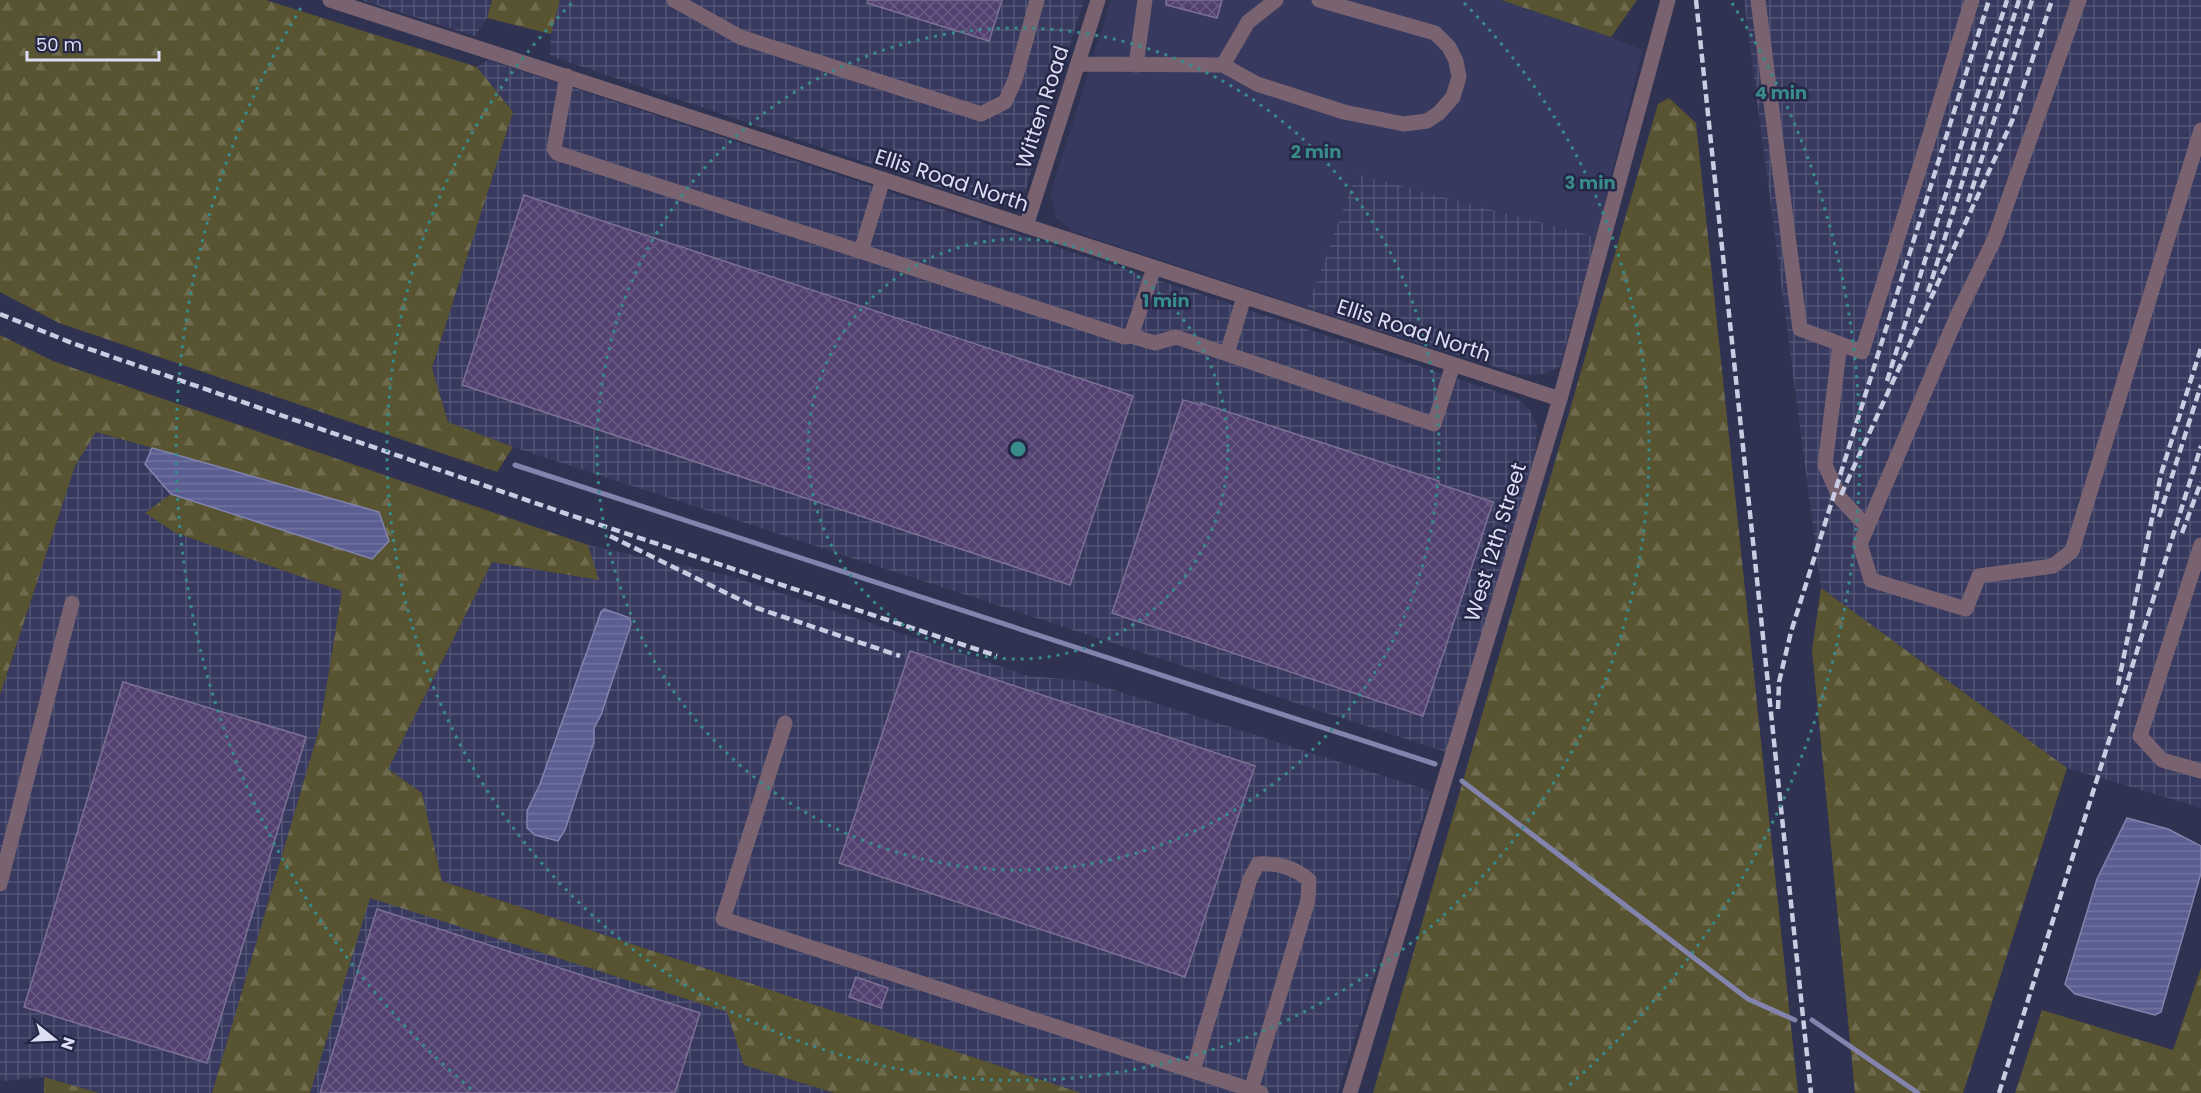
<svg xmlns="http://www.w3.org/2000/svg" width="2201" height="1093" font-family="Poppins,sans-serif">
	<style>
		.built { fill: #37395f }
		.industrial { fill: url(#industrial-grid) }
		.forest { fill: url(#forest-firs) }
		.water { fill: url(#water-rules); stroke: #8284ae; stroke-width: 1.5 }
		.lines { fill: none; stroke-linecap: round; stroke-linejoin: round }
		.stream { stroke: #8284ae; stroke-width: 5 }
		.building { fill: url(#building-cross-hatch); stroke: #7c7094; stroke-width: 1.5 }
		.minor { stroke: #7a6371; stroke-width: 15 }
		.rail { stroke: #cacce2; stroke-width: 4.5; stroke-dasharray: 9 4.5; stroke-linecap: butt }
		.ring { fill: none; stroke: #388b89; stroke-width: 3; stroke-dasharray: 3 6 }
		.labels { text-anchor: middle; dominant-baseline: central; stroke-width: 5; stroke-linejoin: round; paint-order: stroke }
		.street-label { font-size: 21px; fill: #dcdef3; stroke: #262746 }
		.centre { fill: #388b89; stroke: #262746; stroke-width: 3 }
		.ring-label { font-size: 18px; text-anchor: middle; font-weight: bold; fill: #388b89; stroke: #262746; stroke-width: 5; stroke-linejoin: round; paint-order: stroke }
	</style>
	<defs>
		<pattern id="industrial-grid" width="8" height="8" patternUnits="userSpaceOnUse" patternTransform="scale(1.5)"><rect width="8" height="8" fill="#37395f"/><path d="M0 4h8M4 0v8" fill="none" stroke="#535576"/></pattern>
		<pattern id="forest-firs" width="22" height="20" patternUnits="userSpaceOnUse" patternTransform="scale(1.5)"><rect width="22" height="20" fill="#585331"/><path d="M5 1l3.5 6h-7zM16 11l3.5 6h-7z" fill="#6f6b4f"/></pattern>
		<pattern id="water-rules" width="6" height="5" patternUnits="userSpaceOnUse" patternTransform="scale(1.5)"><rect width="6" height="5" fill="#5b5e91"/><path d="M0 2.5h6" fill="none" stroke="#7275a1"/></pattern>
		<pattern id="building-cross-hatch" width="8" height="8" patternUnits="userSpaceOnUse" patternTransform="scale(1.5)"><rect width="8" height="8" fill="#524070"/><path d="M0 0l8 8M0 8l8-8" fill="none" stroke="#6a5b85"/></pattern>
	</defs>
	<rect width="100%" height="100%" fill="#303251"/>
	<path class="built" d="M 1111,0 L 1501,0 L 1611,37 L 1643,50 L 1596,237 L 1356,174 L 1307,308 L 1072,231 L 1056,218 L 1050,195 Z"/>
	<path class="industrial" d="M 361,0 L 492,0 L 487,18 L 475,36 Z
		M 560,0 L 1084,0 L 1024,195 L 1007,206 L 992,205 L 550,56 L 551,34 Z
		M 1744,0 L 2201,0 L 2201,808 L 2067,768 L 1821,588 Z
		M 488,60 L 1516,398 L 1529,409 L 1537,426 L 1535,457 L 1446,752 L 513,447 L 448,422 L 432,368 L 513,112 L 477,67 Z
		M 1356,174 L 1596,237 L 1560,366 L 1546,374 L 1522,375 L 1307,308 Z
		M 96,432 L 152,448 L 145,464 L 171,494 L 146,513 L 176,533 L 342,591 L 320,726 L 212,1093 L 99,1093 L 44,1077 L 3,1081 L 0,1078 L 0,695 L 75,466 Z
		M 588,545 L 730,576 L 1029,676 L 1086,681 L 1431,791 L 1338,1093 L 1081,1093 L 442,881 L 422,793 L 388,769 L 492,562 L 598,580 Z
		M 369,897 L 728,1012 L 744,1065 L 834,1093 L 310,1093 Z"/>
	<path class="forest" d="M 0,0 L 266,0 L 477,67 L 513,112 L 432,368 L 448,422 L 513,447 L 497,472 L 59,323 L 0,292 Z
		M 492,0 L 560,0 L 551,34 L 487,18 Z
		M 1501,0 L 1637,0 L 1611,37 Z
		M 1669,98 L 1696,123 L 1798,1093 L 1373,1093 L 1658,104 Z
		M 0,335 L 53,361 L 588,545 L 599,580 L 492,562 L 388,769 L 422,793 L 442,881 L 1081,1093 L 834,1093 L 744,1065 L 727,1012 L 370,898 L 310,1093 L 212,1093 L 320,726 L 342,591 L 176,533 L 145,513 L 171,494 L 372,559 L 379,512 L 96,432 L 75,466 L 0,695 Z
		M 1821,588 L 2067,768 L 1963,1093 L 1855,1093 L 1812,650 Z
		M 2201,968 L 2201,1093 L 2015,1093 L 2042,1010 L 2173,1050 Z
		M 44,1077 L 99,1093 L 44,1093 Z"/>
	<path class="water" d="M 152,448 L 379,512 L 389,541 L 372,559 L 171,494 L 145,464 Z
		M 604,609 L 630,618 L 631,624 L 601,715 L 594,728 L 594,742 L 565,830 L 558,841 L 535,835 L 527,828 L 527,811 L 540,784 L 601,612 Z
		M 2127,818 L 2168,829 L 2201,846 L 2201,873 L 2161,1012 L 2155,1015 L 2075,994 L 2065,984 L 2097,879 Z"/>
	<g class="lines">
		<path class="stream" d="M 515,465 L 1435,764
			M 1462,781 L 1748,999 L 1795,1020
			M 1812,1020 L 1918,1093"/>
	</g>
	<path class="building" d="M 868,0 L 1002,0 L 989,41 L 867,3 Z
		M 1166,0 L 1222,0 L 1217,18 L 1166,5 Z
		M 524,195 L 1133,396 L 1070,585 L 462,385 Z
		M 1183,400 L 1201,405 L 1201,403 L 1439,481 L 1439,484 L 1493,502 L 1423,716 L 1112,613 Z
		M 910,651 L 1255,766 L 1185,977 L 839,863 Z
		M 123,682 L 306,737 L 207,1063 L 24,1007 Z
		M 377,909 L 700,1013 L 675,1093 L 320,1093 Z
		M 856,977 L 888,988 L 881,1008 L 849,997 Z"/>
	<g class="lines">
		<path class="minor" d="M 330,0 L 1560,399
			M 674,0 L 740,37 L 981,114 L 1005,102 L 1015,80 L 1037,0
			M 1758,0 L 1800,329 L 1862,352 L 1972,0
			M 2079,0 L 1994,240 L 1958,314 L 1860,544 L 1871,580 L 1966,609 L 1979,576 L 2053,566 L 2072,551 L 2201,130
			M 1078,64 L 1223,65 L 1257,84 L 1344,112 L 1404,124 L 1427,121 L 1439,113 L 1453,97 L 1459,77 L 1456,61 L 1449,47 L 1435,33 L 1319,0
			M 1136,65 L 1145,0
			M 1223,65 L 1248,22 L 1276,0
			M 567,76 L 554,149 L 557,153 L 1125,337 L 1131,336 L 1154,268
			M 1026,226 L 1098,0
			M 861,251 L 883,179
			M 1244,297 L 1227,354 L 1434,424 L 1453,365
			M 1131,336 L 1155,343 L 1176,337 L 1227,354
			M 1840,344 L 1825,465 L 1840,498 L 1867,527
			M 2201,545 L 2140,736 L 2162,760 L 2201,771
			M 785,723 L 723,919 L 1261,1093
			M 0,884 L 72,603
			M 1193,1071 L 1250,879 L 1258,864 C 1278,863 1293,867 1309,880 L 1308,900 L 1251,1090
			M 1350,1093 L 1560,399 L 1668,0"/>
		<path class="rail" d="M 1696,0 L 1811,1093
			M 1968,202 L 2032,0
			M 1928,292 L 2019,0
			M 0,314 L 72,343 L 567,514 L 997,656
			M 1887,381 L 2007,0
			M 1841,495 L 2012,121 L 2052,0
			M 2159,517 L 2201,385
			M 2182,533 L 2201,482
			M 610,536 L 757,608 L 900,656
			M 2118,685 L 2161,474 L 2201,348
			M 1778,709 L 1779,682 L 1791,632 L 1989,0
			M 1999,1093 L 2201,446"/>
	</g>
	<g class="ring">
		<circle cx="1018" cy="449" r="210"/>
		<circle cx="1018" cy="449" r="421"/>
		<path d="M1464 3A631 631 0 1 1 572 3"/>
		<path d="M471 1089A842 842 0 0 1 304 3M1732 3A842 842 0 0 1 1565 1089"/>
	</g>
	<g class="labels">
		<g class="street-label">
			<text transform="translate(1042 107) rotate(-72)">Witten Road</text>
			<text transform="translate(952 180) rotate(18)">Ellis Road North</text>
			<text transform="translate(1414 330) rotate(18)">Ellis Road North</text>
			<text transform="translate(1495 542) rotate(-73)">West 12th Street</text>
		</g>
	</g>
	<circle cx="1018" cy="449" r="9" class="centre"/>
	<g class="ring-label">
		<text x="1781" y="99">4 min</text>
		<text x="1316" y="158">2 min</text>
		<text x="1590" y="189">3 min</text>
		<text x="1166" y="307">1 min</text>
	</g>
	<g transform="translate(54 1039) rotate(108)" stroke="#262746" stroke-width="4.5" paint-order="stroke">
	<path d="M0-4.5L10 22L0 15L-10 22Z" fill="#dcdef3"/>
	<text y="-9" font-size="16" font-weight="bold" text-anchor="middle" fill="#dcdef3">N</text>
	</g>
	<path d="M27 51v9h132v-9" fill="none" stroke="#dcdef3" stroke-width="3"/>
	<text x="36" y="51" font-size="18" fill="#dcdef3" stroke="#262746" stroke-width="4.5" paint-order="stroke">50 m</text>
</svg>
